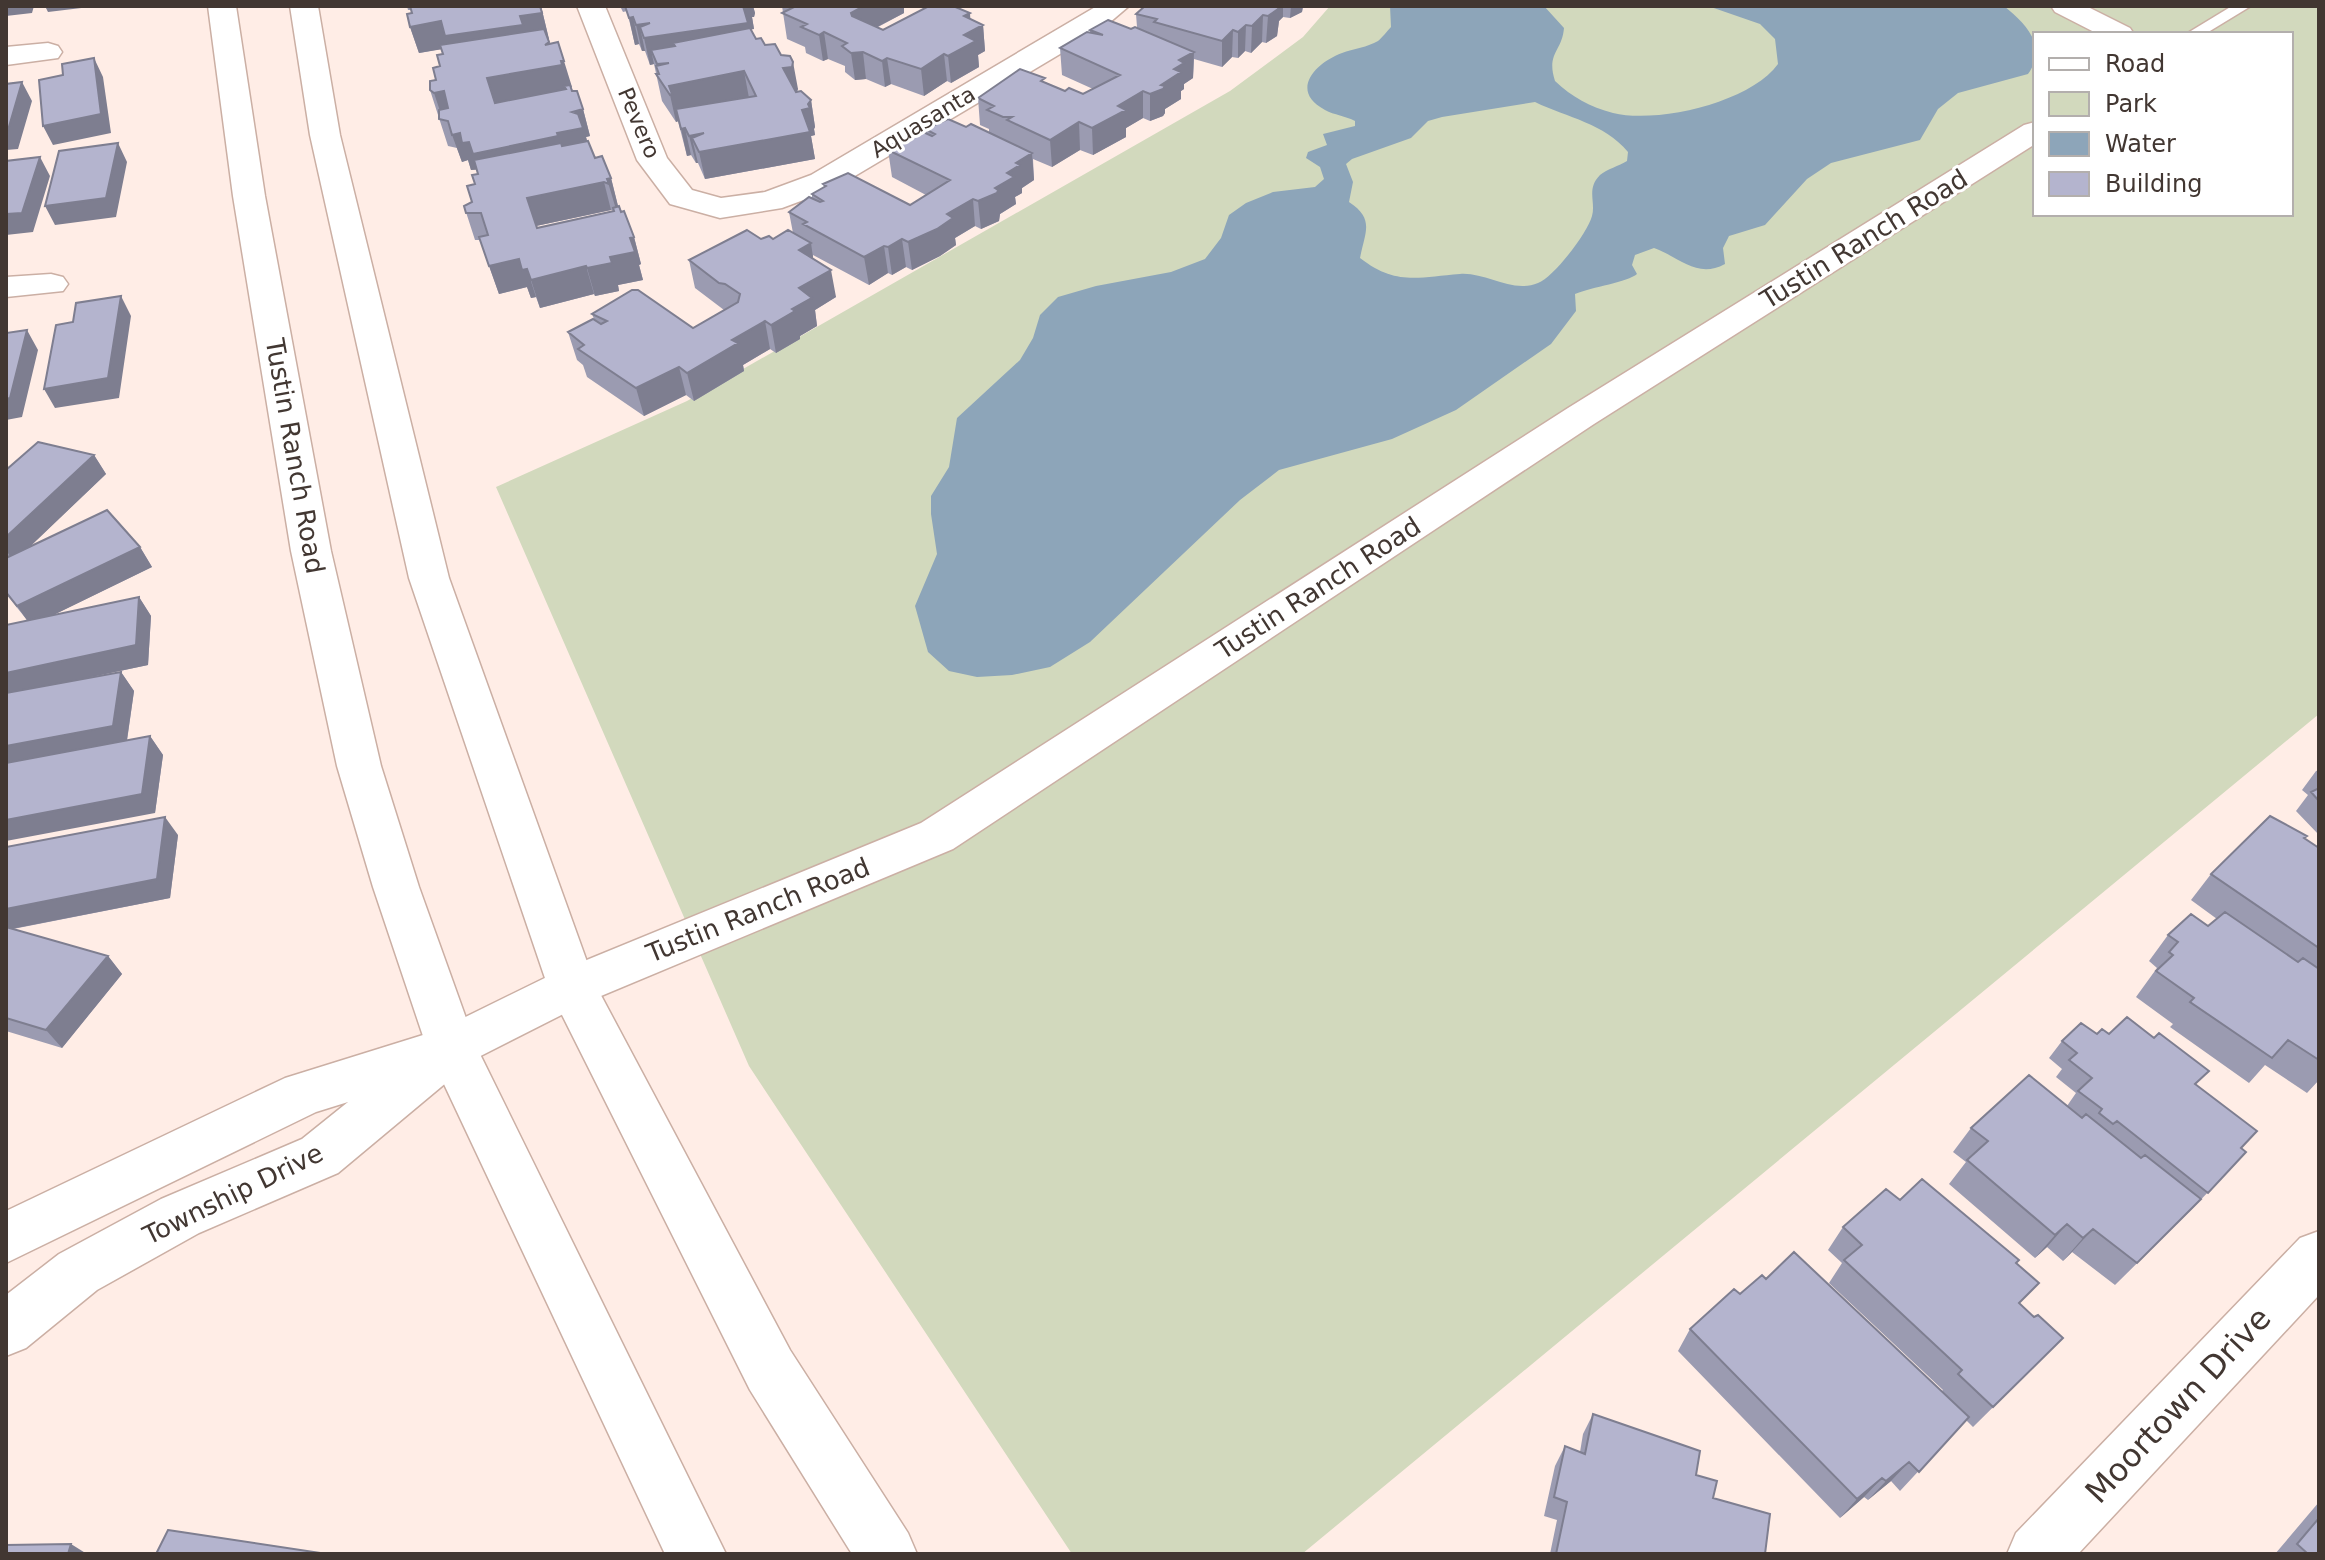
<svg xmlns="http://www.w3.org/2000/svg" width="2325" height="1560" font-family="'DejaVu Sans',sans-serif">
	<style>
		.green { fill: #d2d9bd; fill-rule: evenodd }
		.water { fill: #8da5b9; fill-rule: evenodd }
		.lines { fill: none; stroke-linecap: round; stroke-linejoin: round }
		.lane-casing { stroke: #cbafa4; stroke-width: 3 }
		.street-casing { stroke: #cbafa4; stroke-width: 3 }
		.primary-casing { stroke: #cbafa4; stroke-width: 3 }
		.lane { fill: #fff; fill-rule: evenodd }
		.street { fill: #fff; fill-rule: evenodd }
		.primary { fill: #fff; fill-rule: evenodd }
		.wall { fill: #9b9bb1; fill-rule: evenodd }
		.shaded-wall { fill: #7e7e90 }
		.building { fill: #b4b4ce; stroke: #7e7e90; stroke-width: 2 }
		.labels { text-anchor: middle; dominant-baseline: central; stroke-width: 6; stroke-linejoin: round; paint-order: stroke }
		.far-street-label { font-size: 22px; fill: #423732; stroke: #fff }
		.street-label { font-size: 26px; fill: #423732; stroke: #fff }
		.near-street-label { font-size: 32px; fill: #423732; stroke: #fff }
	</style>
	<rect width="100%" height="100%" fill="#ffede6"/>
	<path class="green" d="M 1330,6 L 2319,6 L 2319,714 L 1302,1554 L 1072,1554 L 749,1066 L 496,487 L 687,401 L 1230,91 L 1303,37 ZM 2035,34 L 2291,34 L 2291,214 L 2035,214 Z"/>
	<path class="water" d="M 1390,6 L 1544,6 L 1564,28 C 1562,52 1546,53 1555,81 C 1572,97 1590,107 1613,113 C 1658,124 1751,102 1778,64 L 1775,39 L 1760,24 L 1708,6 L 2004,6 C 2026,24 2048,46 2028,74 L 1958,93 L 1938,109 L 1920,140 L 1831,163 L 1807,179 L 1765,225 L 1729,236 L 1723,248 L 1725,264 C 1697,279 1681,258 1654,248 L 1635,255 L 1632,265 L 1637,274 C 1628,282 1592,287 1575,294 L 1576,311 L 1551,344 L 1456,410 L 1392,439 L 1279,470 L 1240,500 L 1090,642 L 1050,667 L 1012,675 L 977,677 L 949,671 L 928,652 L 915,606 L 937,554 L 931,514 L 931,496 L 949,467 L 957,418 L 1020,360 L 1033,338 L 1040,315 L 1058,297 L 1096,286 L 1171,272 L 1205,259 L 1221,238 L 1229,215 L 1246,203 L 1273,192 L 1315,187 L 1324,179 L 1320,167 L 1306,158 L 1308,152 L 1327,145 L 1323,134 L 1355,126 L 1355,121 C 1346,116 1334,115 1325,110 C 1289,91 1315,63 1342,53 C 1353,49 1368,47 1378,41 C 1382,38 1387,31 1391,27 ZM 1535,102 C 1568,118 1604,123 1628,152 L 1627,161 C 1619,166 1607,169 1600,175 C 1586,189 1596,202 1592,216 C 1588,232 1554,277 1538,283 C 1512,294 1486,272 1460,274 C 1418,277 1396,286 1360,258 C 1365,232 1375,219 1349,202 L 1353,182 L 1346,164 L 1352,159 L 1411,138 L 1428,121 L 1442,117 Z"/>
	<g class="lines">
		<g class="lane-casing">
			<path id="lane" d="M 2232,6 L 2251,6 L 2205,34 L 2186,34 Z"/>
		</g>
		<g class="street-casing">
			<path id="street" d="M 577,6 L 605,6 L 667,158 L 692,190 L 721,198 L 765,192 L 811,175 L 1097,6 L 1129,6 L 1102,29 L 833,189 L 782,208 L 720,218 L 670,204 L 637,160 Z
				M 2051,6 L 2086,6 L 2130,28 L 2134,34 L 2098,34 L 2055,12 Z
				M 48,43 L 58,46 L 62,52 L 58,58 L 6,65 L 6,47 Z
				M 2035,122 L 2035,144 L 1594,424 L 953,849 L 589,1001 L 457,1068 L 453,1077 L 338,1173 L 199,1233 L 97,1290 L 26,1348 L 6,1356 L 6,1295 L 59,1254 L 161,1199 L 302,1139 L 348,1102 L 316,1112 L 6,1263 L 6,1211 L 285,1078 L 439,1030 L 555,973 L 921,823 L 1568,408 L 2024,125 Z
				M 51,274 L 63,277 L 68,284 L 63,291 L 6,297 L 6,277 Z
				M 2319,1231 L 2319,1295 L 2078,1554 L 2007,1554 L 2016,1533 L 2300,1238 Z"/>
		</g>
		<g class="primary-casing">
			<path id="primary" d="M 208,6 L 236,6 L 265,196 L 331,551 L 381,766 L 419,887 L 476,1046 L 726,1554 L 665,1554 L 427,1048 L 373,887 L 337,766 L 291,551 L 233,196 Z
				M 290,6 L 318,6 L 340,135 L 449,578 L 595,984 L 790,1350 L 908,1533 L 917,1554 L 852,1554 L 750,1390 L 548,987 L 409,578 L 310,135 Z"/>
		</g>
		<use href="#lane" class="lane"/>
		<use href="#street" class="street"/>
		<use href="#primary" class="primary"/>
	</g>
	<path class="wall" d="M 407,6 L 541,6 L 550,44 L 571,87 L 583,109 L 590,136 L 586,137 L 587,141 L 595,158 L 611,178 L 618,206 L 616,207 L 634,237 L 641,264 L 639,265 L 643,280 L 618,285 L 619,291 L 595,296 L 594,294 L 540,308 L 536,297 L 531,298 L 527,287 L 499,294 L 480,240 L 475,240 L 464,206 L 472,202 L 478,174 L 477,169 L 471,170 L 468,160 L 462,162 L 457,148 L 448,146 L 430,90 L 436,80 L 440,66 L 443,54 L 441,49 L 419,53 L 410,27 L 412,10 L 408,10 ZM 611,210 L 614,211 L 537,228 L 536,226 Z
		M 620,6 L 753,6 L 755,13 L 754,17 L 752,17 L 754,29 L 751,29 L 756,39 L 765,45 L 798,89 L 797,92 L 811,100 L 815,127 L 814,129 L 815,135 L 811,136 L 815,159 L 705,179 L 698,163 L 696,163 L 691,155 L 687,156 L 678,121 L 676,122 L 662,101 L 654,64 L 650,65 L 645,51 L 642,51 L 639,44 L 635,45 L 627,11 L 623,12 Z
		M 782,6 L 904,6 L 904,13 L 878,27 L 883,30 L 970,19 L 983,25 L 985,51 L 978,55 L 979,67 L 951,83 L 947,81 L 924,96 L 891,84 L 885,87 L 866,79 L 855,80 L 845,72 L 845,66 L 828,59 L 823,61 L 806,53 L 805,47 L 787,39 Z
		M 1145,6 L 1303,6 L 1302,12 L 1290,18 L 1283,17 L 1279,21 L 1277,36 L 1266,43 L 1262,42 L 1251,53 L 1245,51 L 1238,58 L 1232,57 L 1222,67 L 1194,59 L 1193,78 L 1184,84 L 1184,89 L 1181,91 L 1181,99 L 1165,109 L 1165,113 L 1163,116 L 1150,121 L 1143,118 L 1126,128 L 1126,137 L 1093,155 L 1080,150 L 1052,167 L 1033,159 L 1034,180 L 1022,188 L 1022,193 L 1015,197 L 1016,204 L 1000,214 L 999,221 L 981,229 L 975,226 L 955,238 L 956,245 L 940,256 L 912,270 L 906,267 L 892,275 L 888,273 L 869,285 L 813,255 L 813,259 L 836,297 L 815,310 L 817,326 L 800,336 L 800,339 L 776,353 L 770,349 L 743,365 L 744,371 L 694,401 L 686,395 L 644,416 L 587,377 L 583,365 L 577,360 L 568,332 L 594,319 L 592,314 L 693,328 L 724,310 L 695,288 L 689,260 L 761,239 L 773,239 L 793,233 L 789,212 L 812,198 L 812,194 L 824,187 L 823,184 L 910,205 L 926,195 L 892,177 L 888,150 L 892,148 L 891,145 L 925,133 L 925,129 L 966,127 L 989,133 L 989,129 L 980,125 L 978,98 L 1045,82 L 1065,91 L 1083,94 L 1093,89 L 1062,75 L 1060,48 L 1090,32 L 1090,30 L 1131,29 L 1137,27 L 1136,14 Z
		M 94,455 L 106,474 L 28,548 L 140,547 L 152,567 L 53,615 L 139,597 L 151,616 L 148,665 L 77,680 L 121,672 L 134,691 L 127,741 L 150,736 L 163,755 L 155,813 L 27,620 L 6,594 L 6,470 Z
		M 2319,770 L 2319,835 L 2296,811 L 2308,795 L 2302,790 L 2316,771 Z
		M 178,835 L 170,898 L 13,929 L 108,956 L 122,974 L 62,1048 L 6,1031 L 6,847 Z
		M 2305,839 L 2319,848 L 2319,1080 L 2307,1093 L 2265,1065 L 2249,1083 L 2170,1027 L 2173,1024 L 2136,997 L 2157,968 L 2149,961 L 2168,935 L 2208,926 L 2217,919 L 2191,900 L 2211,874 Z
		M 2097,1034 L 2109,1034 L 2196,1085 L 2241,1148 L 2246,1152 L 2192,1209 L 2115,1285 L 2072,1252 L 2063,1261 L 2047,1247 L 2035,1258 L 1949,1184 L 1966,1162 L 1953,1152 L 1971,1128 L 2067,1106 L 2076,1093 L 2056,1077 L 2062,1069 L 2049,1058 L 2062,1041 Z
		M 1900,1200 L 2034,1317 L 2063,1338 L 1973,1427 L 1966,1420 L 1900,1491 L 1891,1481 L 1868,1500 L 1864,1497 L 1840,1518 L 1678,1351 L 1690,1329 L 1740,1294 L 1766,1279 L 1942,1391 L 1943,1390 L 1829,1283 L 1842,1263 L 1828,1250 L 1843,1227 Z
		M 1593,1414 L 1696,1475 L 1713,1498 L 1765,1554 L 1550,1554 L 1557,1520 L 1544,1516 L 1555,1466 L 1565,1446 L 1580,1452 L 1583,1434 Z
		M 2319,1502 L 2319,1554 L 2275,1554 Z"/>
	<path class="shaded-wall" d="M 6,6 L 34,6 L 32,13 L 6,16 Z
		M 45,6 L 98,6 L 48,12 Z
		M 541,6 L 549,39 L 528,43 L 449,48 L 419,53 L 410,27 L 441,21 L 520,16 Z
		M 743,6 L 753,6 L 755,13 L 754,17 L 752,17 L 754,29 L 749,30 L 677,61 L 651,50 L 654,64 L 650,65 L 644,38 L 640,27 L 645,51 L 642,51 L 636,25 Z
		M 864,6 L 904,6 L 904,13 L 854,39 L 851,13 Z
		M 1271,6 L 1283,6 L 1283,17 L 1279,21 L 1277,36 L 1266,43 L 1268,16 Z
		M 1291,6 L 1303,6 L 1302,12 L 1290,18 Z
		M 970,13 L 971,31 L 983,25 L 985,51 L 978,55 L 979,67 L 951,83 L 948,56 L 964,16 Z
		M 1263,15 L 1262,42 L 1251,53 L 1252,26 Z
		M 633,17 L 639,44 L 635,45 L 629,18 Z
		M 1246,25 L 1245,51 L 1238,58 L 1238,32 Z
		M 1233,30 L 1232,57 L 1222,67 L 1222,41 Z
		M 824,32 L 828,59 L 823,61 L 819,35 Z
		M 549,42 L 556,66 L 561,61 L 564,61 L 572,87 L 568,88 L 566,93 L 495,104 L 487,78 Z
		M 863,52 L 866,79 L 855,80 L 851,53 Z
		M 1194,52 L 1193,78 L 1184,84 L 1184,89 L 1181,91 L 1181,99 L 1165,109 L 1165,113 L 1163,116 L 1150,121 L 1150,94 L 1161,85 L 1179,60 Z
		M 944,54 L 947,81 L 924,96 L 921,69 Z
		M 94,58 L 103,77 L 111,133 L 53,145 L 43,126 Z
		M 887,58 L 891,84 L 885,87 L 882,61 Z
		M 793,62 L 798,89 L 796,93 L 783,68 Z
		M 744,71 L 749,98 L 676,122 L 670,95 L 669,86 Z
		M 22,82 L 32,101 L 18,149 L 6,150 L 6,130 Z
		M 444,91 L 453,118 L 443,120 L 434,93 Z
		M 1143,91 L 1143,118 L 1126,128 L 1126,137 L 1093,155 L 1092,128 L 1118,106 Z
		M 811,100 L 815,127 L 814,129 L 815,135 L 811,136 L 815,159 L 705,179 L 699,152 L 692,138 L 698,163 L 696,163 L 689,136 L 802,110 Z
		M 583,109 L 590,136 L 586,137 L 591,155 L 565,160 L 557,133 L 572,112 Z
		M 1079,122 L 1080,150 L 1052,167 L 1050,140 Z
		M 685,128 L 691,155 L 687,156 L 681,129 Z
		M 460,133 L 469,142 L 558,136 L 566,164 L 471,170 L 468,160 L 462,162 L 452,135 Z
		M 118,143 L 127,162 L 116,217 L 55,225 L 45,206 Z
		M 1032,153 L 1034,180 L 1022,188 L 1022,193 L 1015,197 L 1016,204 L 1000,214 L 999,221 L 981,229 L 978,201 L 995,188 L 1016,163 Z
		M 40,157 L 50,176 L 33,232 L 6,235 L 6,214 Z
		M 611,178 L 618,206 L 615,206 L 607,179 Z
		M 604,182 L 611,210 L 536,226 L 527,198 Z
		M 973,199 L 975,226 L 955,238 L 956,245 L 940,256 L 912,270 L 908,242 L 947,214 Z
		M 634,237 L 641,264 L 639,265 L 643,280 L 618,285 L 619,291 L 595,296 L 587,268 L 610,257 L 630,238 Z
		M 902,239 L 906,267 L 892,275 L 888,247 Z
		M 811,243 L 815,271 L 799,250 Z
		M 884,246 L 888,273 L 869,285 L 864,257 Z
		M 519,259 L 527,269 L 536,297 L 531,298 L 527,287 L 499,294 L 489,266 Z
		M 586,266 L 594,294 L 540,308 L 531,280 Z
		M 831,270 L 836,297 L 815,310 L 817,326 L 800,336 L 800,339 L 776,353 L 771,325 L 792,309 L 799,288 Z
		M 121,296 L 131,316 L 119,398 L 55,408 L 44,389 Z
		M 765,321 L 770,349 L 743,365 L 744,371 L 694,401 L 687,373 L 732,340 Z
		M 27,330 L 38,350 L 22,417 L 6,420 L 6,399 Z
		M 679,367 L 686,395 L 644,416 L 636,388 Z
		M 94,455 L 106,474 L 14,562 L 6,550 L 6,537 Z
		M 140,547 L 152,567 L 31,626 L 17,606 Z
		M 139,597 L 151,616 L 148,665 L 6,695 L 6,673 Z
		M 121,672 L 134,691 L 126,746 L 6,767 L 6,746 Z
		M 150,736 L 163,755 L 155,813 L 6,841 L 6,820 Z
		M 165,817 L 178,835 L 170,898 L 6,930 L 6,909 Z
		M 108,956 L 122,974 L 62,1048 L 46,1030 Z
		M 2067,1224 L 2047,1247 L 2035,1258 L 2055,1235 Z
		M 2093,1229 L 2072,1252 L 2063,1261 L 2083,1238 Z
		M 1909,1462 L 1891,1481 L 1868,1500 L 1886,1481 Z
		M 1882,1478 L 1864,1497 L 1840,1518 L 1857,1499 Z
		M 71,1544 L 87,1554 L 68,1554 Z"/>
	<path class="building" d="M 410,6 L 540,6 L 542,13 L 520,16 L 523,25 L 445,36 L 441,21 L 410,27 L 407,14 L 412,13 Z
		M 625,6 L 743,6 L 748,23 L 644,38 L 640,27 L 650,23 L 636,25 L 633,17 L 629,18 Z
		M 796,6 L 864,6 L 851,13 L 852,16 L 883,30 L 929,6 L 953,6 L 970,13 L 964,16 L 983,25 L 964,35 L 976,41 L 948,56 L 944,54 L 921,69 L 887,58 L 882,61 L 863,52 L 851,53 L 842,46 L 847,43 L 824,32 L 819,35 L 801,27 L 807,24 L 782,13 Z
		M 1145,6 L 1279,6 L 1278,9 L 1268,16 L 1263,15 L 1252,26 L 1246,25 L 1238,32 L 1233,30 L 1222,41 L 1154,22 L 1157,19 L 1136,14 Z
		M 1108,20 L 1131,29 L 1135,27 L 1194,52 L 1179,60 L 1184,63 L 1174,69 L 1181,72 L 1161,85 L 1165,86 L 1163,89 L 1150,94 L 1143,91 L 1118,106 L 1126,110 L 1092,128 L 1079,122 L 1050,140 L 1007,120 L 1012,117 L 1003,117 L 987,110 L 994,106 L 978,98 L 1020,69 L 1045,78 L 1041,81 L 1065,91 L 1069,88 L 1083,94 L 1120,75 L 1060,48 L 1087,32 L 1103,35 L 1090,30 Z
		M 750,28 L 756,39 L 761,38 L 765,45 L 775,44 L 781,55 L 790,56 L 793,62 L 792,67 L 783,68 L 796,92 L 801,91 L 811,100 L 808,104 L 810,108 L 802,110 L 810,132 L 699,152 L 692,138 L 704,133 L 689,136 L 685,128 L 681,129 L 676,109 L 756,96 L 744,71 L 669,86 L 672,94 L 670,95 L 656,74 L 659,74 L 656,66 L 669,63 L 657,64 L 651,50 L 675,46 L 673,43 Z
		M 544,29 L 549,42 L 545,45 L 558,42 L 564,61 L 561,61 L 562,65 L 487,78 L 495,103 L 566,89 L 564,86 L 570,85 L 572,91 L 577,91 L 583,109 L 572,112 L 578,114 L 583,128 L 557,133 L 558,136 L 473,154 L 469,142 L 462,143 L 460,133 L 452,135 L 448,121 L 439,119 L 439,110 L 448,108 L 444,91 L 434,93 L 430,90 L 430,81 L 436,80 L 433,68 L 440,66 L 437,55 L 443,54 L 440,45 Z
		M 94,58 L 101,114 L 43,126 L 39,80 L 63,75 L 62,64 Z
		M 22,82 L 8,130 L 6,130 L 6,84 Z
		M 948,119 L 966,127 L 971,124 L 1032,153 L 1016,163 L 1020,165 L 1007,173 L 1014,177 L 995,188 L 998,190 L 997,193 L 978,201 L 973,199 L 947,214 L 953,218 L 937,229 L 908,242 L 902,239 L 888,247 L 884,246 L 864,257 L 803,224 L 807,222 L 789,212 L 809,197 L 820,202 L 823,201 L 812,194 L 826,186 L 823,184 L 848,173 L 910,205 L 950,180 L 888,150 L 895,147 L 891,145 L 921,131 L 932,136 L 935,134 L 925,129 Z
		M 588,141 L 595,158 L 602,156 L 611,178 L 607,179 L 609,184 L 604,182 L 527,198 L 537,228 L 614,211 L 613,208 L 619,206 L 621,212 L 624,211 L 634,237 L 630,238 L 635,252 L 610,257 L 612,263 L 587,268 L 586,266 L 531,280 L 527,269 L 522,270 L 519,259 L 489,266 L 479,237 L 488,235 L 481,213 L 466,213 L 464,206 L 472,202 L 467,186 L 475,184 L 472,175 L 478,174 L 474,160 L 561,143 L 562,146 Z
		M 118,143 L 106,198 L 45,206 L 59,151 Z
		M 40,157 L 22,213 L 6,214 L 6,161 Z
		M 747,230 L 761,239 L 769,236 L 773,239 L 788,230 L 811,243 L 799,250 L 831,270 L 799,288 L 812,298 L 792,309 L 795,311 L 771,325 L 765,321 L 732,340 L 738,343 L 687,373 L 679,367 L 636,388 L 578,349 L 584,345 L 568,332 L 593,319 L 601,324 L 607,321 L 592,314 L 632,290 L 638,290 L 693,328 L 738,302 L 740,294 L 725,284 L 719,283 L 689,260 Z
		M 121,296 L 108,378 L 44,389 L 56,325 L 73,322 L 76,303 Z
		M 27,330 L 10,398 L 6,399 L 6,333 Z
		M 38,442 L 94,455 L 6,537 L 6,470 Z
		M 107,510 L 140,547 L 17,606 L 6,592 L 6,558 Z
		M 139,597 L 136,645 L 6,673 L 6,625 Z
		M 121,672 L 113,726 L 6,746 L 6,693 Z
		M 150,736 L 142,794 L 6,820 L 6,763 Z
		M 2319,788 L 2319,801 L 2311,792 Z
		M 2270,816 L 2307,836 L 2304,838 L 2319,848 L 2319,948 L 2211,874 Z
		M 165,817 L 157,879 L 6,909 L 6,847 Z
		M 2225,912 L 2298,962 L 2303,958 L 2319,969 L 2319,1060 L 2288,1040 L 2272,1058 L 2190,1002 L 2194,998 L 2156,971 L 2173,955 L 2169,952 L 2178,942 L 2168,935 L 2191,914 L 2208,926 Z
		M 6,927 L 108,956 L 46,1030 L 6,1018 Z
		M 2127,1017 L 2154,1038 L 2159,1033 L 2209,1071 L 2195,1084 L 2257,1131 L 2241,1148 L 2246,1152 L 2208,1193 L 2117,1121 L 2113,1124 L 2099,1113 L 2102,1109 L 2078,1091 L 2092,1078 L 2069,1060 L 2077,1053 L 2062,1041 L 2081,1023 L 2097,1034 L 2102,1029 L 2109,1034 Z
		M 2029,1075 L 2082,1118 L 2086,1114 L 2141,1158 L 2145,1155 L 2201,1199 L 2137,1263 L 2093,1229 L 2083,1238 L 2067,1224 L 2055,1235 L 1967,1160 L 1988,1141 L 1971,1128 Z
		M 1922,1179 L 2019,1260 L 2016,1263 L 2039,1283 L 2019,1303 L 2034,1317 L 2038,1315 L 2063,1338 L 1993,1407 L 1958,1374 L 1962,1370 L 1844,1260 L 1862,1245 L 1843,1227 L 1886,1189 L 1900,1200 Z
		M 1794,1252 L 1969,1417 L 1919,1472 L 1909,1462 L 1886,1481 L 1882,1478 L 1857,1499 L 1690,1329 L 1734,1289 L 1740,1294 L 1762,1275 L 1766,1279 Z
		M 1593,1414 L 1700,1451 L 1696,1475 L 1717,1481 L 1713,1498 L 1770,1514 L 1765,1554 L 1556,1554 L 1567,1502 L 1554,1497 L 1565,1446 L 1585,1454 Z
		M 2319,1518 L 2319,1554 L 2308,1554 L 2297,1544 Z
		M 168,1530 L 327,1554 L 156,1554 Z
		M 71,1544 L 68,1554 L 6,1554 L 6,1545 Z"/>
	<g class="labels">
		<g class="far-street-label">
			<text transform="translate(923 122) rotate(-31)">Aquasanta</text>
			<text transform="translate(639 123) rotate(67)">Pevero</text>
		</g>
		<g class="street-label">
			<text transform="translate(1864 239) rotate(-32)">Tustin Ranch Road</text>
			<text transform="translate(295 456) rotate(80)">Tustin Ranch Road</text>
			<text transform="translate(1318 588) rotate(-33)">Tustin Ranch Road</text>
			<text transform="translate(758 910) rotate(-22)">Tustin Ranch Road</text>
			<text transform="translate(233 1194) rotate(-26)">Township Drive</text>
		</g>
		<g class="near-street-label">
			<text transform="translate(2178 1405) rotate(-47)">Moortown Drive</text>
		</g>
	</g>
	<rect width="2325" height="1560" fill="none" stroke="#423732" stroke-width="16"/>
	<rect x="2033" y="32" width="260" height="184" fill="#ffffff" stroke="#b3afad" stroke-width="2"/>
	<rect x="2049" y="58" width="40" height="12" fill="#ffffff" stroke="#b3afad" stroke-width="2"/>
	<text x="2105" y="72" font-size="24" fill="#423732">Road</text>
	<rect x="2049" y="92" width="40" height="24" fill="#d2d9bd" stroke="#b3afad" stroke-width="2"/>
	<text x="2105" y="112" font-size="24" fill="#423732">Park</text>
	<rect x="2049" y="132" width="40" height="24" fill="#8da5b9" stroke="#b3afad" stroke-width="2"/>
	<text x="2105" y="152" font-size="24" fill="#423732">Water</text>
	<rect x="2049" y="172" width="40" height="24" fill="#b4b4ce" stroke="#b3afad" stroke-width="2"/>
	<text x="2105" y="192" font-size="24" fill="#423732">Building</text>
</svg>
